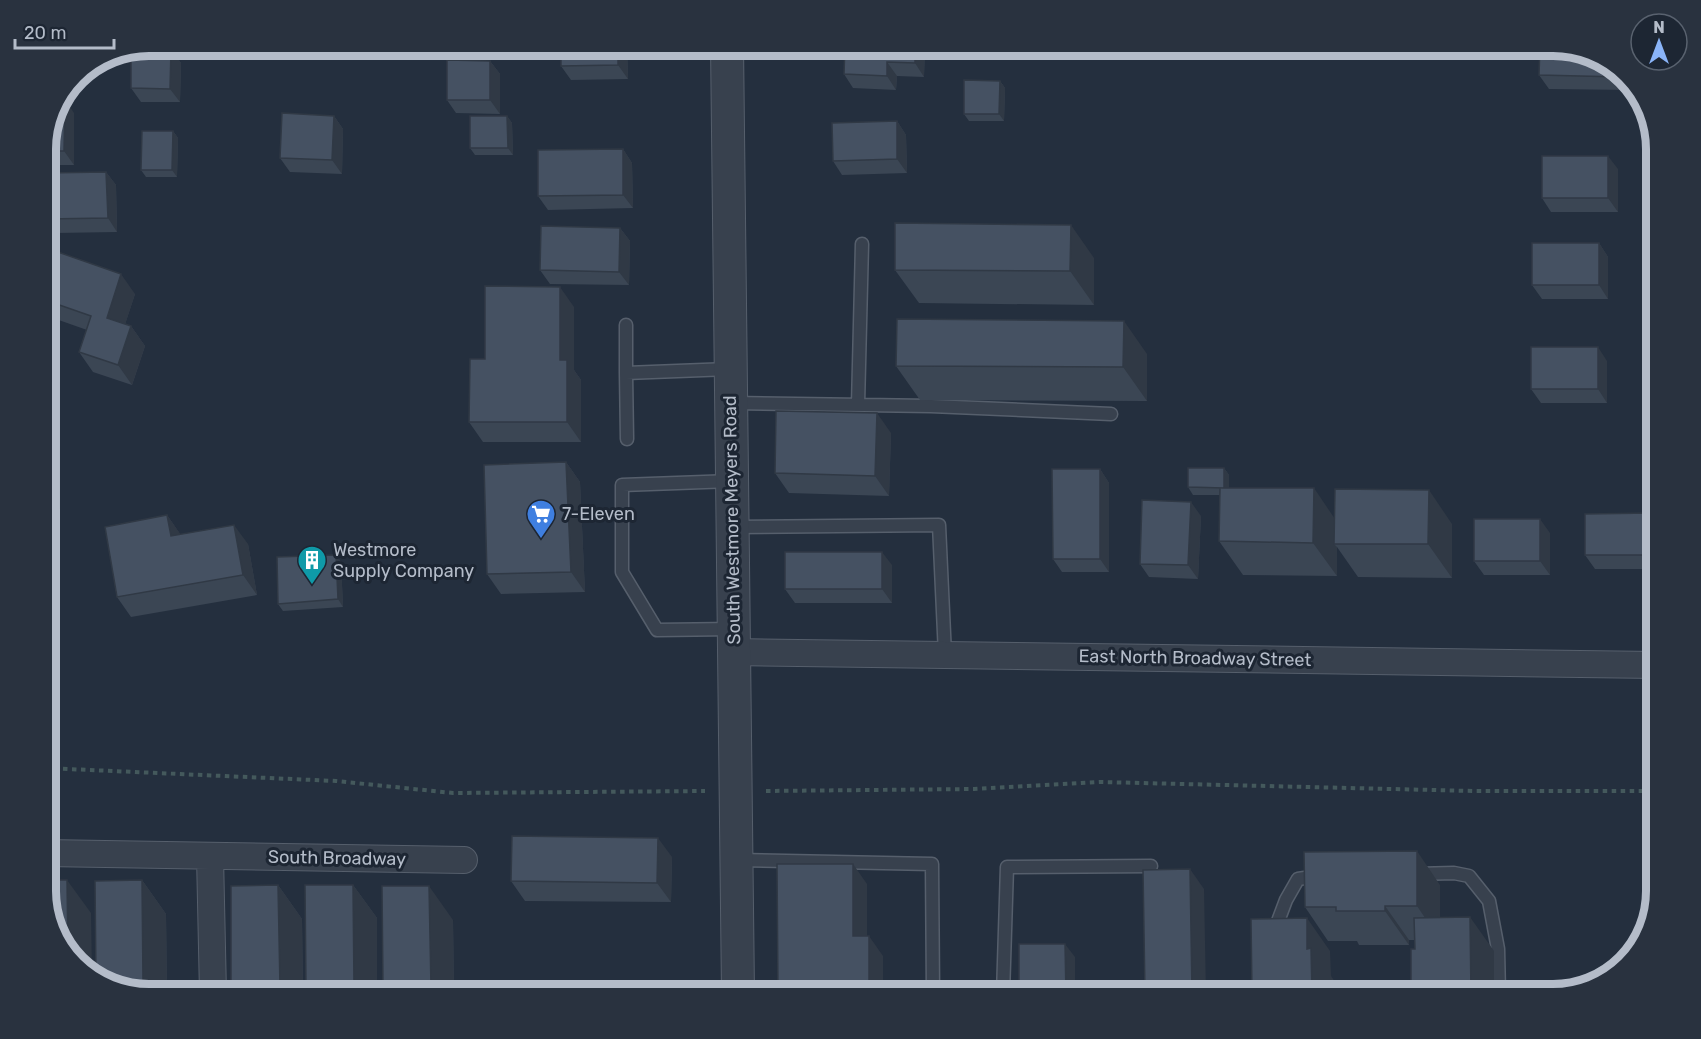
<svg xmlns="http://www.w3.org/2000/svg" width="1701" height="1039" font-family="Rubik,sans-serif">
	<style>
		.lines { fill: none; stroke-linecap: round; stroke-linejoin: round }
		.service-casing { stroke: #565f6c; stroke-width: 15 }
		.minor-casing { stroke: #565f6c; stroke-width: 28 }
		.tertiary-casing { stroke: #565f6c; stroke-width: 34 }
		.path { stroke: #44595c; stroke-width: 4; stroke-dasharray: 4.5 4.5; stroke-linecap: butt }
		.service { stroke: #38414e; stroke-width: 12 }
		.minor { stroke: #38414e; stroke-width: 26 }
		.tertiary { stroke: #38414e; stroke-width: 32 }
		.wall { fill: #3b4654 }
		.shaded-wall { fill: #303945 }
		.building { fill: #455162; stroke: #303945; stroke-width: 1.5 }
		.labels { text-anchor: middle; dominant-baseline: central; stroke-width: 6; stroke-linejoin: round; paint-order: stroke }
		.poi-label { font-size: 18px; fill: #b4bcc9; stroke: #1d2633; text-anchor: start }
		.street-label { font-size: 18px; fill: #b4bcc9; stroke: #1d2633 }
		.rim { fill: none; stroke: #b4bcc9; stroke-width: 8 }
	</style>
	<rect width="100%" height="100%" fill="#242f3e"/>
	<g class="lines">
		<g class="service-casing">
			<path id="service" d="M 626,373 L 626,325
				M 732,403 L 931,406 L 1111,414
				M 858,405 L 862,244
				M 627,439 L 626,373 L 729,369
				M 732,481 L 622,485 L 622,572 L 657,630 L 733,629
				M 733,527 L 939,525 L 945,655
				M 737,860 L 932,864 L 933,994
				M 1416,874 L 1454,873 L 1469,876 L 1489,901 L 1498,949 L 1499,994
				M 1274,932 L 1286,900 L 1298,879 L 1318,876
				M 1003,994 L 1007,867 L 1151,866"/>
		</g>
		<g class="minor-casing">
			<path id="minor" d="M 733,652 L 1656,665
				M 45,853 L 464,860
				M 210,856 L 213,994"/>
		</g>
		<g class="tertiary-casing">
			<path id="tertiary" d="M 727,45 L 738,994"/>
		</g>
		<path class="path" d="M 45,768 L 336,781 L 453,793 L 705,791
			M 766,791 L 974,789 L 1100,782 L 1474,791 L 1656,791"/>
		<use href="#service" class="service"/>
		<use href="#minor" class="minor"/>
		<use href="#tertiary" class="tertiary"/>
	</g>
	<path class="wall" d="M 561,45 L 627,45 L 628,79 L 571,80 L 561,66 Z
		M 925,45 L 924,77 L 897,76 L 896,90 L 853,88 L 844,74 Z
		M 171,50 L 181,63 L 180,102 L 141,102 L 131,88 Z
		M 1605,59 L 1630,85 L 1630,90 L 1549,89 L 1539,75 Z
		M 490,61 L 500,74 L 500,114 L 456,113 L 447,100 Z
		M 1000,81 L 1005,88 L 1004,121 L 969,121 L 964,114 Z
		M 74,113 L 74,165 L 45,165 L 45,142 Z
		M 334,116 L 343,129 L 342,174 L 290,172 L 280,158 Z
		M 507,116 L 512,123 L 513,155 L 475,155 L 470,148 Z
		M 897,121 L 906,135 L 907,173 L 842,175 L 833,161 Z
		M 173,131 L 178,138 L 177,177 L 146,177 L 141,170 Z
		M 623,149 L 632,163 L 633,208 L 548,210 L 538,196 Z
		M 1618,169 L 1618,212 L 1551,212 L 1542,198 Z
		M 106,172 L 116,185 L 117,232 L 55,233 L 46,219 Z
		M 620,228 L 630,241 L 629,285 L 550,284 L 540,270 Z
		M 1599,243 L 1608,257 L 1608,299 L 1542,299 L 1532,285 Z
		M 1094,258 L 1094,305 L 919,303 L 895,270 Z
		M 45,280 L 135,294 L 125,324 L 131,326 L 145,346 L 132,385 L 93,372 L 79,352 L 87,330 L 53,318 L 45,307 Z
		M 574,307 L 574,370 L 581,380 L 581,442 L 483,442 L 469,422 L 485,359 Z
		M 1147,354 L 1147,401 L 920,400 L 896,366 Z
		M 1607,361 L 1607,403 L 1541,403 L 1531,389 Z
		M 891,433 L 889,496 L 789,493 L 775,473 Z
		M 566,462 L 580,482 L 585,592 L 501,594 L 487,574 Z
		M 1224,468 L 1229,475 L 1229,488 L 1335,519 L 1452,524 L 1452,578 L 1358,577 L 1337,547 L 1337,576 L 1243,575 L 1219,541 L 1220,495 L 1193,495 L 1188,487 Z
		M 1100,469 L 1109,483 L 1109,572 L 1062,572 L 1053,559 Z
		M 1652,513 L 1656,519 L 1656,569 L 1595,569 L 1585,555 Z
		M 167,515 L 180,534 L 248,544 L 257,595 L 131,617 L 117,597 Z
		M 1201,516 L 1198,579 L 1149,577 L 1140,564 Z
		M 1550,533 L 1550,575 L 1484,575 L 1474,561 Z
		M 336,555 L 341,562 L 343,607 L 283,611 L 278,604 Z
		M 892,565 L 892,603 L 795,603 L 785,589 Z
		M 672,857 L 671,902 L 525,901 L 511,881 Z
		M 142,880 L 166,914 L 167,994 L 148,994 L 96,980 Z
		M 278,885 L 302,919 L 303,994 L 236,994 L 231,987 Z
		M 353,885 L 377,918 L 377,994 L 311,994 L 306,987 Z
		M 1440,885 L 1440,917 L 1494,951 L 1415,949 L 1415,940 L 1409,940 L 1409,945 L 1359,945 L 1357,941 L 1328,941 L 1305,907 Z
		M 453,920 L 454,994 L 387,994 L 383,988 Z"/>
	<path class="shaded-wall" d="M 618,45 L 627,45 L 628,79 L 618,65 Z
		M 915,45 L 925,45 L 924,77 L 915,63 Z
		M 171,50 L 181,63 L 180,102 L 170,89 Z
		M 490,61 L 500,74 L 500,114 L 490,100 Z
		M 887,62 L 897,76 L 896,90 L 887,76 Z
		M 1621,75 L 1630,85 L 1630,90 L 1621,77 Z
		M 1000,81 L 1005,88 L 1004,121 L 999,114 Z
		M 65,99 L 74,113 L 74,165 L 64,151 Z
		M 334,116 L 343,129 L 342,174 L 332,160 Z
		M 507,116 L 512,123 L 513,155 L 508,148 Z
		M 897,121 L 906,135 L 907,173 L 897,159 Z
		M 173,131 L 178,138 L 177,177 L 172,170 Z
		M 623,149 L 632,163 L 633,208 L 623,195 Z
		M 1608,156 L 1618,169 L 1618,212 L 1608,198 Z
		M 106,172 L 116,185 L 117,232 L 108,218 Z
		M 1071,225 L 1094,258 L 1094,305 L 1070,271 Z
		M 620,228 L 630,241 L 629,285 L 619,272 Z
		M 1599,243 L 1608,257 L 1608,299 L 1599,285 Z
		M 121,274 L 135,294 L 121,337 L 107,318 Z
		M 560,287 L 574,307 L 574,370 L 581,380 L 581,442 L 567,422 L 560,360 Z
		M 1124,321 L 1147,354 L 1147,401 L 1123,367 Z
		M 131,326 L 145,346 L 132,385 L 118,365 Z
		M 1598,347 L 1607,361 L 1607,403 L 1598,389 Z
		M 877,413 L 891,433 L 889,496 L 875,476 Z
		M 566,462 L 580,482 L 585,592 L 571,572 Z
		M 1224,468 L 1229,475 L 1229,495 L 1224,488 Z
		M 1100,469 L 1109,483 L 1109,572 L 1100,559 Z
		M 1314,488 L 1337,522 L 1334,544 L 1337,547 L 1337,576 L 1313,543 Z
		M 1429,490 L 1452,524 L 1452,578 L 1428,544 Z
		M 1191,502 L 1201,516 L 1198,579 L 1188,565 Z
		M 1652,513 L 1656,519 L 1656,561 L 1652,555 Z
		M 167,515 L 181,535 L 171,536 Z
		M 1540,519 L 1550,533 L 1550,575 L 1540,561 Z
		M 234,525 L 248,544 L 257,595 L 243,575 Z
		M 882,552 L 892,565 L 892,603 L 882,589 Z
		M 336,555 L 341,562 L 343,607 L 338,599 Z
		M 658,838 L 672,857 L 671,902 L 657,883 Z
		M 1417,851 L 1440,885 L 1440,940 L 1417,906 Z
		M 853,864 L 867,884 L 867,956 L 853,936 Z
		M 1190,869 L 1204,889 L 1206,994 L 1192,994 Z
		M 67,880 L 91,913 L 92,975 L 68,952 Z
		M 142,880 L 166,914 L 167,994 L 152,994 L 143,982 Z
		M 278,885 L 302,919 L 303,994 L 285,994 L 280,987 Z
		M 353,885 L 377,918 L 377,994 L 359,994 L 354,986 Z
		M 429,886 L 453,920 L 454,994 L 435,994 L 431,987 Z
		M 1385,906 L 1409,940 L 1409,945 L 1385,911 Z
		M 1470,917 L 1494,951 L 1494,994 L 1471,994 Z
		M 1307,918 L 1330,951 L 1331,976 L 1335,982 L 1335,994 L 1312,994 L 1307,949 Z
		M 869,936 L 883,956 L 883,994 L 869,994 Z
		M 1065,944 L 1075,957 L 1075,994 L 1066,994 Z"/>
	<path class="building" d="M 561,45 L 618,45 L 618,65 L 561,66 Z
		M 845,45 L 915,45 L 915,63 L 887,62 L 887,76 L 844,74 Z
		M 1540,45 L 1553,45 L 1605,59 L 1621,75 L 1621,77 L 1539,75 Z
		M 131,49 L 171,50 L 170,89 L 131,88 Z
		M 447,60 L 490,61 L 490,100 L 447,100 Z
		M 964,80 L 1000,81 L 999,114 L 964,114 Z
		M 65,99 L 64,151 L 45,151 L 45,142 Z
		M 282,113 L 334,116 L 332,160 L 280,158 Z
		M 470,116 L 507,116 L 508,148 L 470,148 Z
		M 897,121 L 897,159 L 833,161 L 832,123 Z
		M 142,131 L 173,131 L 172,170 L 141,170 Z
		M 623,149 L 623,195 L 538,196 L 538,150 Z
		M 1542,156 L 1608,156 L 1608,198 L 1542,198 Z
		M 106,172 L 108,218 L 46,219 L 45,173 Z
		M 895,223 L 1071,225 L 1070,271 L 895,270 Z
		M 541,226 L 620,228 L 619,272 L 540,270 Z
		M 1532,243 L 1599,243 L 1599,285 L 1532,285 Z
		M 55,251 L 121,274 L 107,318 L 131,326 L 118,365 L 79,352 L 91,316 L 45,300 L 45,280 Z
		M 485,286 L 560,287 L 560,360 L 567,360 L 567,422 L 469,422 L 470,359 L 485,359 Z
		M 897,319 L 1124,321 L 1123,367 L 896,366 Z
		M 1531,347 L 1598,347 L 1598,389 L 1531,389 Z
		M 776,411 L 877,413 L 875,476 L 775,473 Z
		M 566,462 L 571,572 L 487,574 L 484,465 Z
		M 1188,468 L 1224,468 L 1224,488 L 1188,487 Z
		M 1052,469 L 1100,469 L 1100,559 L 1053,559 Z
		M 1220,488 L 1314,488 L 1313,543 L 1219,541 Z
		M 1335,489 L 1429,490 L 1428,544 L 1334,544 Z
		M 1142,500 L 1191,502 L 1188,565 L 1140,564 Z
		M 1652,513 L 1652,555 L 1585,555 L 1585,514 Z
		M 167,515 L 171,536 L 234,525 L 243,575 L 117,597 L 105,527 Z
		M 1474,519 L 1540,519 L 1540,561 L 1474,561 Z
		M 785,552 L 882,552 L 882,589 L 785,589 Z
		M 336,555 L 338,599 L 278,604 L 277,557 Z
		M 512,836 L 658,838 L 657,883 L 511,881 Z
		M 1417,851 L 1417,906 L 1385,906 L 1385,911 L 1336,911 L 1336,907 L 1305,907 L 1304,852 Z
		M 777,864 L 853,864 L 853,936 L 869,936 L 869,994 L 778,994 Z
		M 1190,869 L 1192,994 L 1145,994 L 1143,870 Z
		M 45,880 L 67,880 L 68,952 L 59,943 L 45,897 Z
		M 142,880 L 143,982 L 105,982 L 96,980 L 95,881 Z
		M 278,885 L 280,987 L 231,987 L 231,886 Z
		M 305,885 L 353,885 L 354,986 L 306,987 Z
		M 382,886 L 429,886 L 431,987 L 383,988 Z
		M 1470,917 L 1471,994 L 1411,994 L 1411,949 L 1415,949 L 1414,918 Z
		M 1307,918 L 1307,949 L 1311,948 L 1312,994 L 1252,994 L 1251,919 Z
		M 1019,944 L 1065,944 L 1066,994 L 1019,994 Z"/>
	<defs>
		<g id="supermarket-pin" transform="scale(1.5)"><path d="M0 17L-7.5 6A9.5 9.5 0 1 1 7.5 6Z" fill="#3f7fe0" stroke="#1d2633"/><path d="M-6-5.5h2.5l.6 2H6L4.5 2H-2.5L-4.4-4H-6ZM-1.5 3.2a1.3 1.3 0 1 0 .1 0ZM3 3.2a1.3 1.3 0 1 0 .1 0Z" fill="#fff"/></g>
		<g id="building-pin" transform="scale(1.5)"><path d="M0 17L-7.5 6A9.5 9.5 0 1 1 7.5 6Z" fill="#0f9aa8" stroke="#1d2633"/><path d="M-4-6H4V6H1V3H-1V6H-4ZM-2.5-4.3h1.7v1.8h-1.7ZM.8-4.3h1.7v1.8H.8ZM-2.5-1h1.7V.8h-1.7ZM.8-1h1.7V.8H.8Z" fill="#fff"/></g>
	</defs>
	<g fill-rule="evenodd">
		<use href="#supermarket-pin" x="541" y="514"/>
		<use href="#building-pin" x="312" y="560"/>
	</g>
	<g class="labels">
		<g class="poi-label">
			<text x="562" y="514">7-Eleven</text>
			<text x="333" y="550">Westmore<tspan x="333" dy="21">Supply Company</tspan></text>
		</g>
		<g class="street-label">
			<text transform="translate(732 520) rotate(-91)">South Westmore Meyers Road</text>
			<text transform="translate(1195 658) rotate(1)">East North Broadway Street</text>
			<text transform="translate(337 858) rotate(1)">South Broadway</text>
		</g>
	</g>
	<path d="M0 0H1701V1039H0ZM149 56H1553A93 93 0 0 1 1646 149V891A93 93 0 0 1 1553 984H149A93 93 0 0 1 56 891V149A93 93 0 0 1 149 56Z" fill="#29323f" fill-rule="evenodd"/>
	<path class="rim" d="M149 56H1553A93 93 0 0 1 1646 149V891A93 93 0 0 1 1553 984H149A93 93 0 0 1 56 891V149A93 93 0 0 1 149 56Z"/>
	<g transform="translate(1659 42)"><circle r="28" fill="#1d2633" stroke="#59626f" stroke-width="1.5"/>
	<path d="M0-4.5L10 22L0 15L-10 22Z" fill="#8ab4f8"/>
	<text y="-9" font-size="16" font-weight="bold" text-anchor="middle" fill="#b4bcc9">N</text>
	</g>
	<path d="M15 39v9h99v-9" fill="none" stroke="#b4bcc9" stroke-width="3"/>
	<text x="24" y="39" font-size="18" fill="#b4bcc9" stroke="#1d2633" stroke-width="4.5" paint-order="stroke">20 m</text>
</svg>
